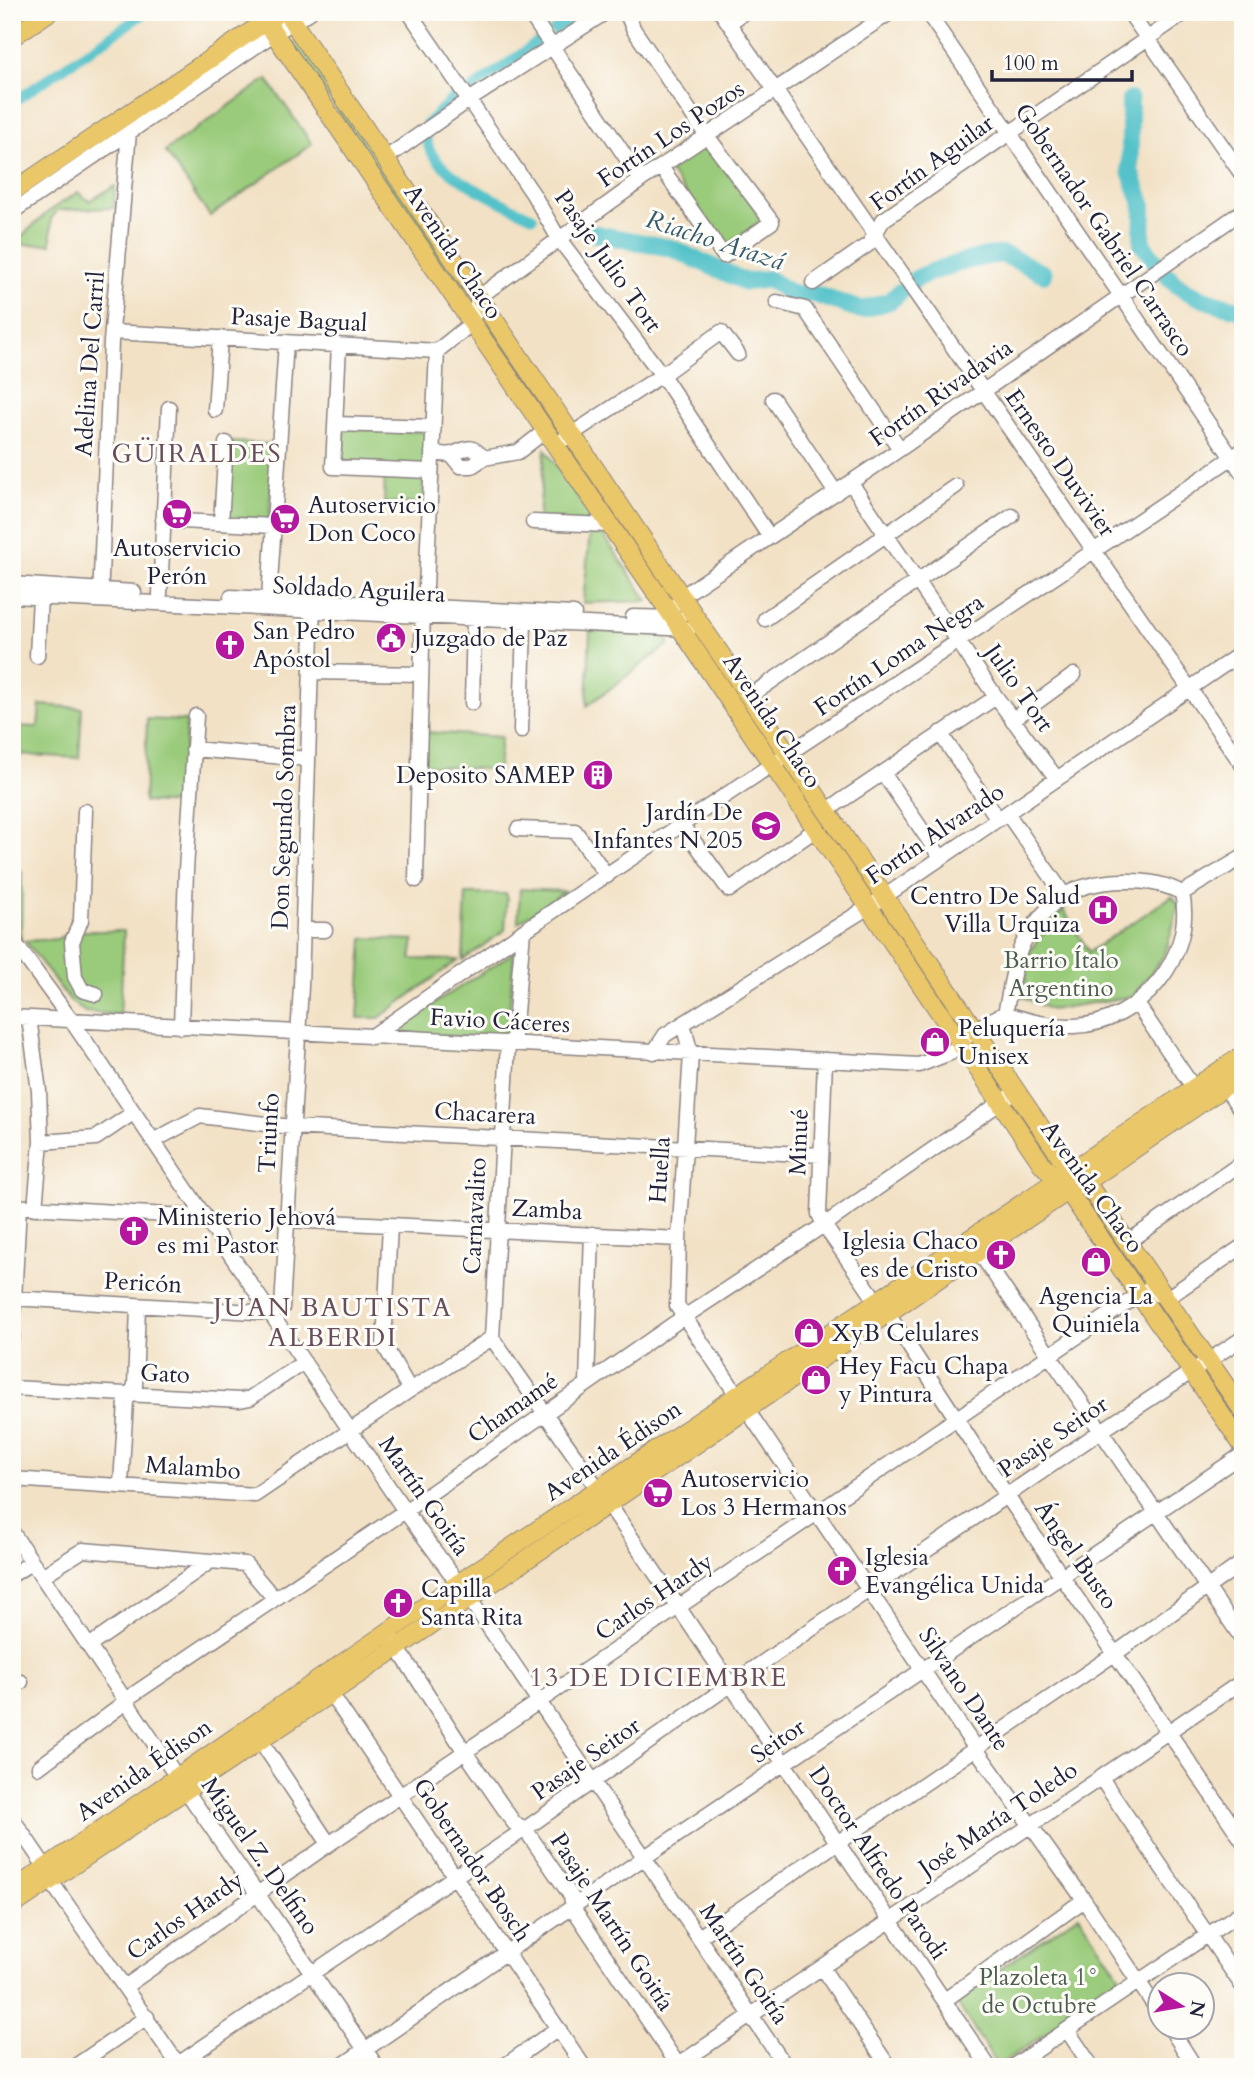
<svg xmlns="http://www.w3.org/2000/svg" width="1255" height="2079" font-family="Cardo,serif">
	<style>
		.green { fill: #9acb7a; stroke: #5e765a; stroke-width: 2 }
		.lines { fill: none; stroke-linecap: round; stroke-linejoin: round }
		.canal { stroke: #54c2ca; stroke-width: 10 }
		.river { stroke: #54c2ca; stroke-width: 18 }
		.minor-casing { stroke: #8a8280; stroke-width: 17 }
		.major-casing { stroke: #8a8280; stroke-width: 20 }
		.minor { stroke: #fff; stroke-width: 14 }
		.major { stroke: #eac769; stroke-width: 18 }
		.labels { text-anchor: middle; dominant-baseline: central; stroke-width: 6; stroke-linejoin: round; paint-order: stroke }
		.street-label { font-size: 24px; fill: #22223b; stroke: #fdfcf7 }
		.poi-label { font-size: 24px; fill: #22223b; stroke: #fdfcf7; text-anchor: start }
		.park-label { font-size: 24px; fill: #4c5d51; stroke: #fdfcf7 }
		.water-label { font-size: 26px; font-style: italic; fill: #345a6d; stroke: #fdfcf7 }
		.neighbourhood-label { font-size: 26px; letter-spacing: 2px; fill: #684e5c; stroke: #fdfcf7 }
	</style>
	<rect width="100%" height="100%" fill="#fdfcf7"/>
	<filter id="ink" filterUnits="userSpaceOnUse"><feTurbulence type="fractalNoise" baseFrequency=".0143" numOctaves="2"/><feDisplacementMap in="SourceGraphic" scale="14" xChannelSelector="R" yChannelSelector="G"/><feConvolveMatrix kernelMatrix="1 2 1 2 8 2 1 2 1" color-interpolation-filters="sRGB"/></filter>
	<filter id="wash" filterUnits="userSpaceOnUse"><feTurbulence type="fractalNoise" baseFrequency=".00686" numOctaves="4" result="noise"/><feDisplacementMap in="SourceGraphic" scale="28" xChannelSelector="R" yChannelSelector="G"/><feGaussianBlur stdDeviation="1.57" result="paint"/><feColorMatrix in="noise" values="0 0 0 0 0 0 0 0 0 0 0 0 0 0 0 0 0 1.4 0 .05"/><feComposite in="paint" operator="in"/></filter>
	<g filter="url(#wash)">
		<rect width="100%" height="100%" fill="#f2e1c5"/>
		<path class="green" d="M 299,39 L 467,285 L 460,290 L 292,44 Z
			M 267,79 L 312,144 L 210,216 L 165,151 Z
			M 707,142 L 764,219 L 723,248 L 669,170 Z
			M 115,186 L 114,208 L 58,210 L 51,219 L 51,244 L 12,245 L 48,212 L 78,192 L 89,201 Z
			M 492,326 L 559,423 L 552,427 L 485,331 Z
			M 344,428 L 426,432 L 423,504 L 384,503 L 385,464 L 342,462 Z
			M 571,441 L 665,582 L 658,587 L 564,446 Z
			M 231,442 L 274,444 L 269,520 L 227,517 Z
			M 545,449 L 648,601 L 583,603 L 590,532 L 538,526 Z
			M 590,631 L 666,633 L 669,644 L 587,706 Z
			M 40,705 L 82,708 L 79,758 L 12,754 L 12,726 L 38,727 Z
			M 147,719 L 186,721 L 183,804 L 144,802 Z
			M 426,732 L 501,737 L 498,770 L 424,765 Z
			M 796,773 L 872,887 L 865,892 L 789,778 Z
			M 12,872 L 22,872 L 21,939 L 12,925 Z
			M 520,889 L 565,891 L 518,923 Z
			M 466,894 L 507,894 L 505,930 L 463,960 Z
			M 1172,896 L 1179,904 L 1165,954 L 1133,996 L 1051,1010 L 1023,997 L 1030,950 L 1063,909 L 1089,952 Z
			M 886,908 L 962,1022 L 955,1027 L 879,913 Z
			M 73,931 L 124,931 L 120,1015 L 85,1012 L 70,1001 L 25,941 L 57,939 Z
			M 363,938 L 414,940 L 411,959 L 458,960 L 379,1018 L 358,1018 Z
			M 514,952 L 507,1040 L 398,1033 L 400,1026 Z
			M 1087,1195 L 1143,1278 L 1136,1283 L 1080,1200 Z
			M 1079,1915 L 1123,1981 L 998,2066 L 955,2000 Z"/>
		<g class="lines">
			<path class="canal" d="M 554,30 L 585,12
				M 470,90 L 539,41
				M 12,103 L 146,12
				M 427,123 L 456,95
				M 427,140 C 429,172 506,205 533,217"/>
			<path class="river" d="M 1130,100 L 1130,171 L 1143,206 L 1142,244 L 1156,262
				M 591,233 L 671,248 L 746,282 L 768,279 L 792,294 L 814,294 L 861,310 L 890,301 L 900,292
				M 1167,275 C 1184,296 1218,305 1243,310
				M 912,282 C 923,272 990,252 1003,255 C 1017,259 1031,268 1044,274"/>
		</g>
	</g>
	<g filter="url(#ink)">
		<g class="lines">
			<g class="minor-casing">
				<path id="minor" d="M 409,12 L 533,194 L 559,239 L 662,375 L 769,536
					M 529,12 L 641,180
					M 626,12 L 634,30 L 707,136 L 772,222 L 724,256 L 661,167
					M 721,12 L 1243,766
					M 927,12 L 1243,474
					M 1129,12 L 1243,176
					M 729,23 L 745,12
					M 386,158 L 469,100 L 606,12
					M 12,212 L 275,33 L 310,12
					M 813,283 L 869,244 L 883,220 L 1186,12
					M 777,302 L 805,309 L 900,449
					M 113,332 L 437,351 L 472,323 L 479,297 L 641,180 L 891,12
					M 339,345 L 333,467 L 431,471
					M 773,399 L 836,493
					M 215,410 L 220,338
					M 336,424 L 434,427
					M 555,445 L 662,375 L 721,332 L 738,354
					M 432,453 C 438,454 446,455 451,454 C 469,450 467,441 484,458 L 518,452 L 545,431
					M 451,454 L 460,466 L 472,466 L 484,458
					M 851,483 L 996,697 L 1057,779
					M 163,520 L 272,526
					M 533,522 L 609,525
					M 221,523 L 226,443
					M 12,584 L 134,592
					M 426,587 L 437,351
					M 160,594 L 169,408
					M 12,596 L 689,629
					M 231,597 L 574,614
					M 269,598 L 286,342
					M 100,599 L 111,342 L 129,132
					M 678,603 L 681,597 L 900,449 L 1243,211
					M 633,617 L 679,618
					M 765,619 L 956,486
					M 37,656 L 40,597
					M 311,672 L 421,674
					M 750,696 L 1012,516
					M 472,703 L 474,618
					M 1012,720 L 1074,675
					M 521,731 L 524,621
					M 940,733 L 998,819
					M 193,749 L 308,759
					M 883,773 L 941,858
					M 85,811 L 81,920 L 72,942 L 75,977 L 82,990 L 96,994
					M 826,811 L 996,697
					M 1007,813 L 1064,895
					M 682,825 L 729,890 L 815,830
					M 518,829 L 575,831 L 607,876
					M 416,880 L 423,607
					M 1182,893 L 1243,857
					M 303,930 L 325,930
					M 12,939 L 71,1020 L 405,1511 L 469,1598 L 786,2067
					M 1137,1004 L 1193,1087
					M 12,1017 L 919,1065 L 950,1053 L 975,1029 L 1005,1013 C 1027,1021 1051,1027 1074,1026 C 1139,1024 1196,957 1182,893 C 1151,875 1093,878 1063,896 C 1050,904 1035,923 1027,936 C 1013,958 1011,989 1005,1013
					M 29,1018 L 39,1091 L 41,1142 L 35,1208
					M 683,1024 L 691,1054 L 679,1239 L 677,1306 L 976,1749 L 1084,1900 L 1160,2014
					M 181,1027 L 186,870 L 196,716
					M 371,1037 C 657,835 954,648 1243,450
					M 654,1052 L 665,1035 L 878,901 L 1243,652
					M 825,1060 L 819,1214 L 824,1225 L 877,1302 L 888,1314 L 1007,1496 L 1243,1841
					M 1220,1080 L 1243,1113
					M 153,1141 L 200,1116 L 291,1127 L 821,1155
					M 41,1142 L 96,1138 L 133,1113
					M 12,1206 L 203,1217
					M 287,1220 L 679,1239
					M 390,1225 L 384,1345 L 410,1390
					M 1128,1242 L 1243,1162
					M 973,1243 L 1243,1640
					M 12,1298 L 271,1313 L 282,1308 L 301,986 L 313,601
					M 12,1337 L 19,1206
					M 492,1338 L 608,1503 L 989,2067
					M 492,1338 L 508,1044 L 514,1036 L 523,931
					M 587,1383 L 592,1234
					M 12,1388 L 240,1400 L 250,1398 L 304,1362
					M 12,1479 L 255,1495 L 410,1390 L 492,1338
					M 121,1485 L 126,1401 L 135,1386 L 138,1307
					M 12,1532 L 185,1789 L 377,2067
					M 12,1575 L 32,1562
					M 42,1576 L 83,1550 L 245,1564 L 274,1598
					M 393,1641 L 465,1752 L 514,1823 L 525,1829 L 571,1896 L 573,1908 L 678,2065
					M 89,1646 L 211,1561
					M 325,1685 L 584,2067
					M 12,1689 L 21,1682
					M 256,1734 L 329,1844
					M 39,1767 L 118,1708 L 125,1700 L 405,1511 L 675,1323 L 824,1225 L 1017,1091
					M 1101,1778 L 1243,1987
					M 12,1818 L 46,1868 L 50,1880 L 180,2067
					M 699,1937 L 1116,1653 L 1243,1562
					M 822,1968 L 889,2067
					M 126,1986 L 329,1844 L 1140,1294 L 1146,1290 L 1167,1298 L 1243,1246
					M 945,2000 L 1084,1900
					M 1169,2026 L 1195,2067
					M 1067,2030 L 1092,2067
					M 178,2064 L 525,1829 L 730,1685 L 1101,1431 L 1243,1338
					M 74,2067 L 147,2017
					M 340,2067 L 645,1857 L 1243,1454
					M 503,2067 L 558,2028
					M 675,2067 L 1243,1681
					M 1012,2067 L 1243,1911"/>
			</g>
			<g class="major-casing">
				<path id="major" d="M 286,12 L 1071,1172 L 1086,1182 L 1243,1411
					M 265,20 L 681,629 L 1042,1164 L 1068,1191 L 1243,1446
					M 12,37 L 49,12
					M 12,192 L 274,16
					M 12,1891 L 475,1572 L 1243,1055
					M 12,1906 L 331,1693 L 979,1251 L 1068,1191 L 1086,1182 L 1243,1074"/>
			</g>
			<use href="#minor" class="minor"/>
			<use href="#major" class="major"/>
		</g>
	</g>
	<defs>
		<g id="supermarket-disc" transform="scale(1.575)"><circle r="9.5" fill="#b5179e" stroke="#fdfcf7"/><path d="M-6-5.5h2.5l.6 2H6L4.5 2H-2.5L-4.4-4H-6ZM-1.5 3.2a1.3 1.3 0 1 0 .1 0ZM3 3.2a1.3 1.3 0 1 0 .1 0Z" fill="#fff"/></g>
		<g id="civic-disc" transform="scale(1.575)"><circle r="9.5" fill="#b5179e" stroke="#fdfcf7"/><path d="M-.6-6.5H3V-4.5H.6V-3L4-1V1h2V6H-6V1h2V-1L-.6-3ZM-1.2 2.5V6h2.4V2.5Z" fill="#fff"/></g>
		<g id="church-disc" transform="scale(1.575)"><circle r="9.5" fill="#b5179e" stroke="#fdfcf7"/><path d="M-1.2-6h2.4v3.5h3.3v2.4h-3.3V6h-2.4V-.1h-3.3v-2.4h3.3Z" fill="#fff"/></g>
		<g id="building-disc" transform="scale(1.575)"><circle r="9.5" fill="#b5179e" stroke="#fdfcf7"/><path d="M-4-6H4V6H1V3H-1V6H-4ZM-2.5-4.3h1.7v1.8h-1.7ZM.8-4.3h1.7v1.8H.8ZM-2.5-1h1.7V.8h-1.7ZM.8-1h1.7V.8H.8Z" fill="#fff"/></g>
		<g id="school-disc" transform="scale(1.575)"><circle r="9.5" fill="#b5179e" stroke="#fdfcf7"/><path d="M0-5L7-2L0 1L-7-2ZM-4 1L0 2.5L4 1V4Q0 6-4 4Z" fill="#fff"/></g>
		<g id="hospital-disc" transform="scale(1.575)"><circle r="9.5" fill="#b5179e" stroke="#fdfcf7"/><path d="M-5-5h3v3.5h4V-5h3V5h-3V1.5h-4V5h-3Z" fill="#fff"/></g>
		<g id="shop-disc" transform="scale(1.575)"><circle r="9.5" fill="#b5179e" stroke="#fdfcf7"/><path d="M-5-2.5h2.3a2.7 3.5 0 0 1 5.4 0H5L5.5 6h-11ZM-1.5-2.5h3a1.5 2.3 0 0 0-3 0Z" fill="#fff"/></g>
	</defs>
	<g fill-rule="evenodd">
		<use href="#supermarket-disc" x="177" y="514"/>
		<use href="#supermarket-disc" x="285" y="519"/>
		<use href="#civic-disc" x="391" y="638"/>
		<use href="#church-disc" x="230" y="645"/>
		<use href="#building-disc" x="598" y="775"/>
		<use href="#school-disc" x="766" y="826"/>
		<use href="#hospital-disc" x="1103" y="910"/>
		<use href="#shop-disc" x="935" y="1042"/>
		<use href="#church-disc" x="134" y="1231"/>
		<use href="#church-disc" x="1001" y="1255"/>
		<use href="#shop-disc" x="1096" y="1262"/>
		<use href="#shop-disc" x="809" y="1333"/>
		<use href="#shop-disc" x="816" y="1380"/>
		<use href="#supermarket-disc" x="658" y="1493"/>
		<use href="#church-disc" x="842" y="1571"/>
		<use href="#church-disc" x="398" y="1603"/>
	</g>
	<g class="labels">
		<g class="street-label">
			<text transform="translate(671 134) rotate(-34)">Fortín Los Pozos</text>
			<text transform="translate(932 163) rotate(-36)">Fortín Aguilar</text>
			<text transform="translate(1104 230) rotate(56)">Gobernador Gabriel Carrasco</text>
			<text transform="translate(453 252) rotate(56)">Avenida Chaco</text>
			<text transform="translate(608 261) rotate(55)">Pasaje Julio Tort</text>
			<text transform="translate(299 320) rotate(3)">Pasaje Bagual</text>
			<text transform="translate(90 364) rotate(-86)">Adelina Del Carril</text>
			<text transform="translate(941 393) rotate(-35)">Fortín Rivadavia</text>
			<text transform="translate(1060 463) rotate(55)">Ernesto Duvivier</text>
			<text transform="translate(359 590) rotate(3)">Soldado Aguilera</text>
			<text transform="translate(899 655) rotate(-34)">Fortín Loma Negra</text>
			<text transform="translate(1019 688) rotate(55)">Julio Tort</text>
			<text transform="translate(772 721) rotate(56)">Avenida Chaco</text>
			<text transform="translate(284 817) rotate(-88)">Don Segundo Sombra</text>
			<text transform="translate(935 834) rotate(-34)">Fortín Alvarado</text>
			<text transform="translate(500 1021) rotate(3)">Favio Cáceres</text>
			<text transform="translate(485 1114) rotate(3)">Chacarera</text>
			<text transform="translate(269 1133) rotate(-87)">Triunfo</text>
			<text transform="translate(799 1142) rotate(-88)">Minué</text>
			<text transform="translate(660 1170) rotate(-86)">Huella</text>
			<text transform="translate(1092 1187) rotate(54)">Avenida Chaco</text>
			<text transform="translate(547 1210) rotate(3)">Zamba</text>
			<text transform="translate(475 1216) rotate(-87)">Carnavalito</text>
			<text transform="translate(143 1283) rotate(3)">Pericón</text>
			<text transform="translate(165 1374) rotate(3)">Gato</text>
			<text transform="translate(513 1408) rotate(-35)">Chamamé</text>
			<text transform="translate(1053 1437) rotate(-34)">Pasaje Seitor</text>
			<text transform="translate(613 1451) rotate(-34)">Avenida Édison</text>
			<text transform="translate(193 1468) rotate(4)">Malambo</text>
			<text transform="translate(424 1496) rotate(55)">Martín Goitía</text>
			<text transform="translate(1076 1555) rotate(55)">Ángel Busto</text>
			<text transform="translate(654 1597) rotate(-34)">Carlos Hardy</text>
			<text transform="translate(964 1689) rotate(56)">Silvano Dante</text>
			<text transform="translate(778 1741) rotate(-34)">Seitor</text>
			<text transform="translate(586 1759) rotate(-35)">Pasaje Seitor</text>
			<text transform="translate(144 1770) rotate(-35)">Avenida Édison</text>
			<text transform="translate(998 1819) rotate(-34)">José María Toledo</text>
			<text transform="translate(260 1856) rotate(55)">Miguel Z. Delfino</text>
			<text transform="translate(472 1860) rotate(56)">Gobernador Bosch</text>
			<text transform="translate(878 1863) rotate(56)">Doctor Alfredo Parodi</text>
			<text transform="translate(185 1916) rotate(-35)">Carlos Hardy</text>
			<text transform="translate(612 1922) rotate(57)">Pasaje Martín Goitía</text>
			<text transform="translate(744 1964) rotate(56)">Martín Goitía</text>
		</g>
		<g class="poi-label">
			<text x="308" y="505">Autoservicio<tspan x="308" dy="28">Don Coco</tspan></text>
			<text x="177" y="548" text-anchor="middle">Autoservicio<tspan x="177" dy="28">Perón</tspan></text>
			<text x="253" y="631">San Pedro<tspan x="253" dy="28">Apóstol</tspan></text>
			<text x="414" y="638">Juzgado de Paz</text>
			<text x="575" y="775" text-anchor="end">Deposito SAMEP</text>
			<text x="743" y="812" text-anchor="end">Jardín De<tspan x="743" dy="28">Infantes N 205</tspan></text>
			<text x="1080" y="896" text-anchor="end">Centro De Salud<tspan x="1080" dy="28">Villa Urquiza</tspan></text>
			<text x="958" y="1028">Peluquería<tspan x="958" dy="28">Unisex</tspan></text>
			<text x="157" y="1217">Ministerio Jehová<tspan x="157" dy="28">es mi Pastor</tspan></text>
			<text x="978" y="1241" text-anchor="end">Iglesia Chaco<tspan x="978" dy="28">es de Cristo</tspan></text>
			<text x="1096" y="1296" text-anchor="middle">Agencia La<tspan x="1096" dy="28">Quiniela</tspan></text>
			<text x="832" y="1333">XyB Celulares</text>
			<text x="839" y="1366">Hey Facu Chapa<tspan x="839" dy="28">y Pintura</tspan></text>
			<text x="681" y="1479">Autoservicio<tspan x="681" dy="28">Los 3 Hermanos</tspan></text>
			<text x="865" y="1557">Iglesia<tspan x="865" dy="28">Evangélica Unida</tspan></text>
			<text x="421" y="1589">Capilla<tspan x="421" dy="28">Santa Rita</tspan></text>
		</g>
		<g class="park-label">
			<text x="1061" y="960">Barrio Ítalo<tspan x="1061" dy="28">Argentino</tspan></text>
			<text x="1039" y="1977">Plazoleta 1°<tspan x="1039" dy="28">de Octubre</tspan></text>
		</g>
		<g class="water-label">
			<text transform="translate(715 240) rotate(18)">Riacho Arazá</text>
		</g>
		<g class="neighbourhood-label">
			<text x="197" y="453">GÜIRALDES</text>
			<text x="333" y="1307">JUAN BAUTISTA<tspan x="333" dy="30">ALBERDI</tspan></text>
			<text x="659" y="1677">13 DE DICIEMBRE</text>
		</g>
	</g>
	<rect width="1255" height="2079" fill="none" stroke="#fdfcf7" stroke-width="42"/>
	<g transform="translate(1181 2006) rotate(101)"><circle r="33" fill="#fdfcf7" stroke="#a5a5ac" stroke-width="2"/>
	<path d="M0-5L12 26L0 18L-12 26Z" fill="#b5179e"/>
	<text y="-10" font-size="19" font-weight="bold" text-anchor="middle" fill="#22223b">N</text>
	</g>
	<path d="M992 70v10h140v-10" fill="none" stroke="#22223b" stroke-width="3.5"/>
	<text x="1003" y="70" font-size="21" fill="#22223b" stroke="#fdfcf7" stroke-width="5" paint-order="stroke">100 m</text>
</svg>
